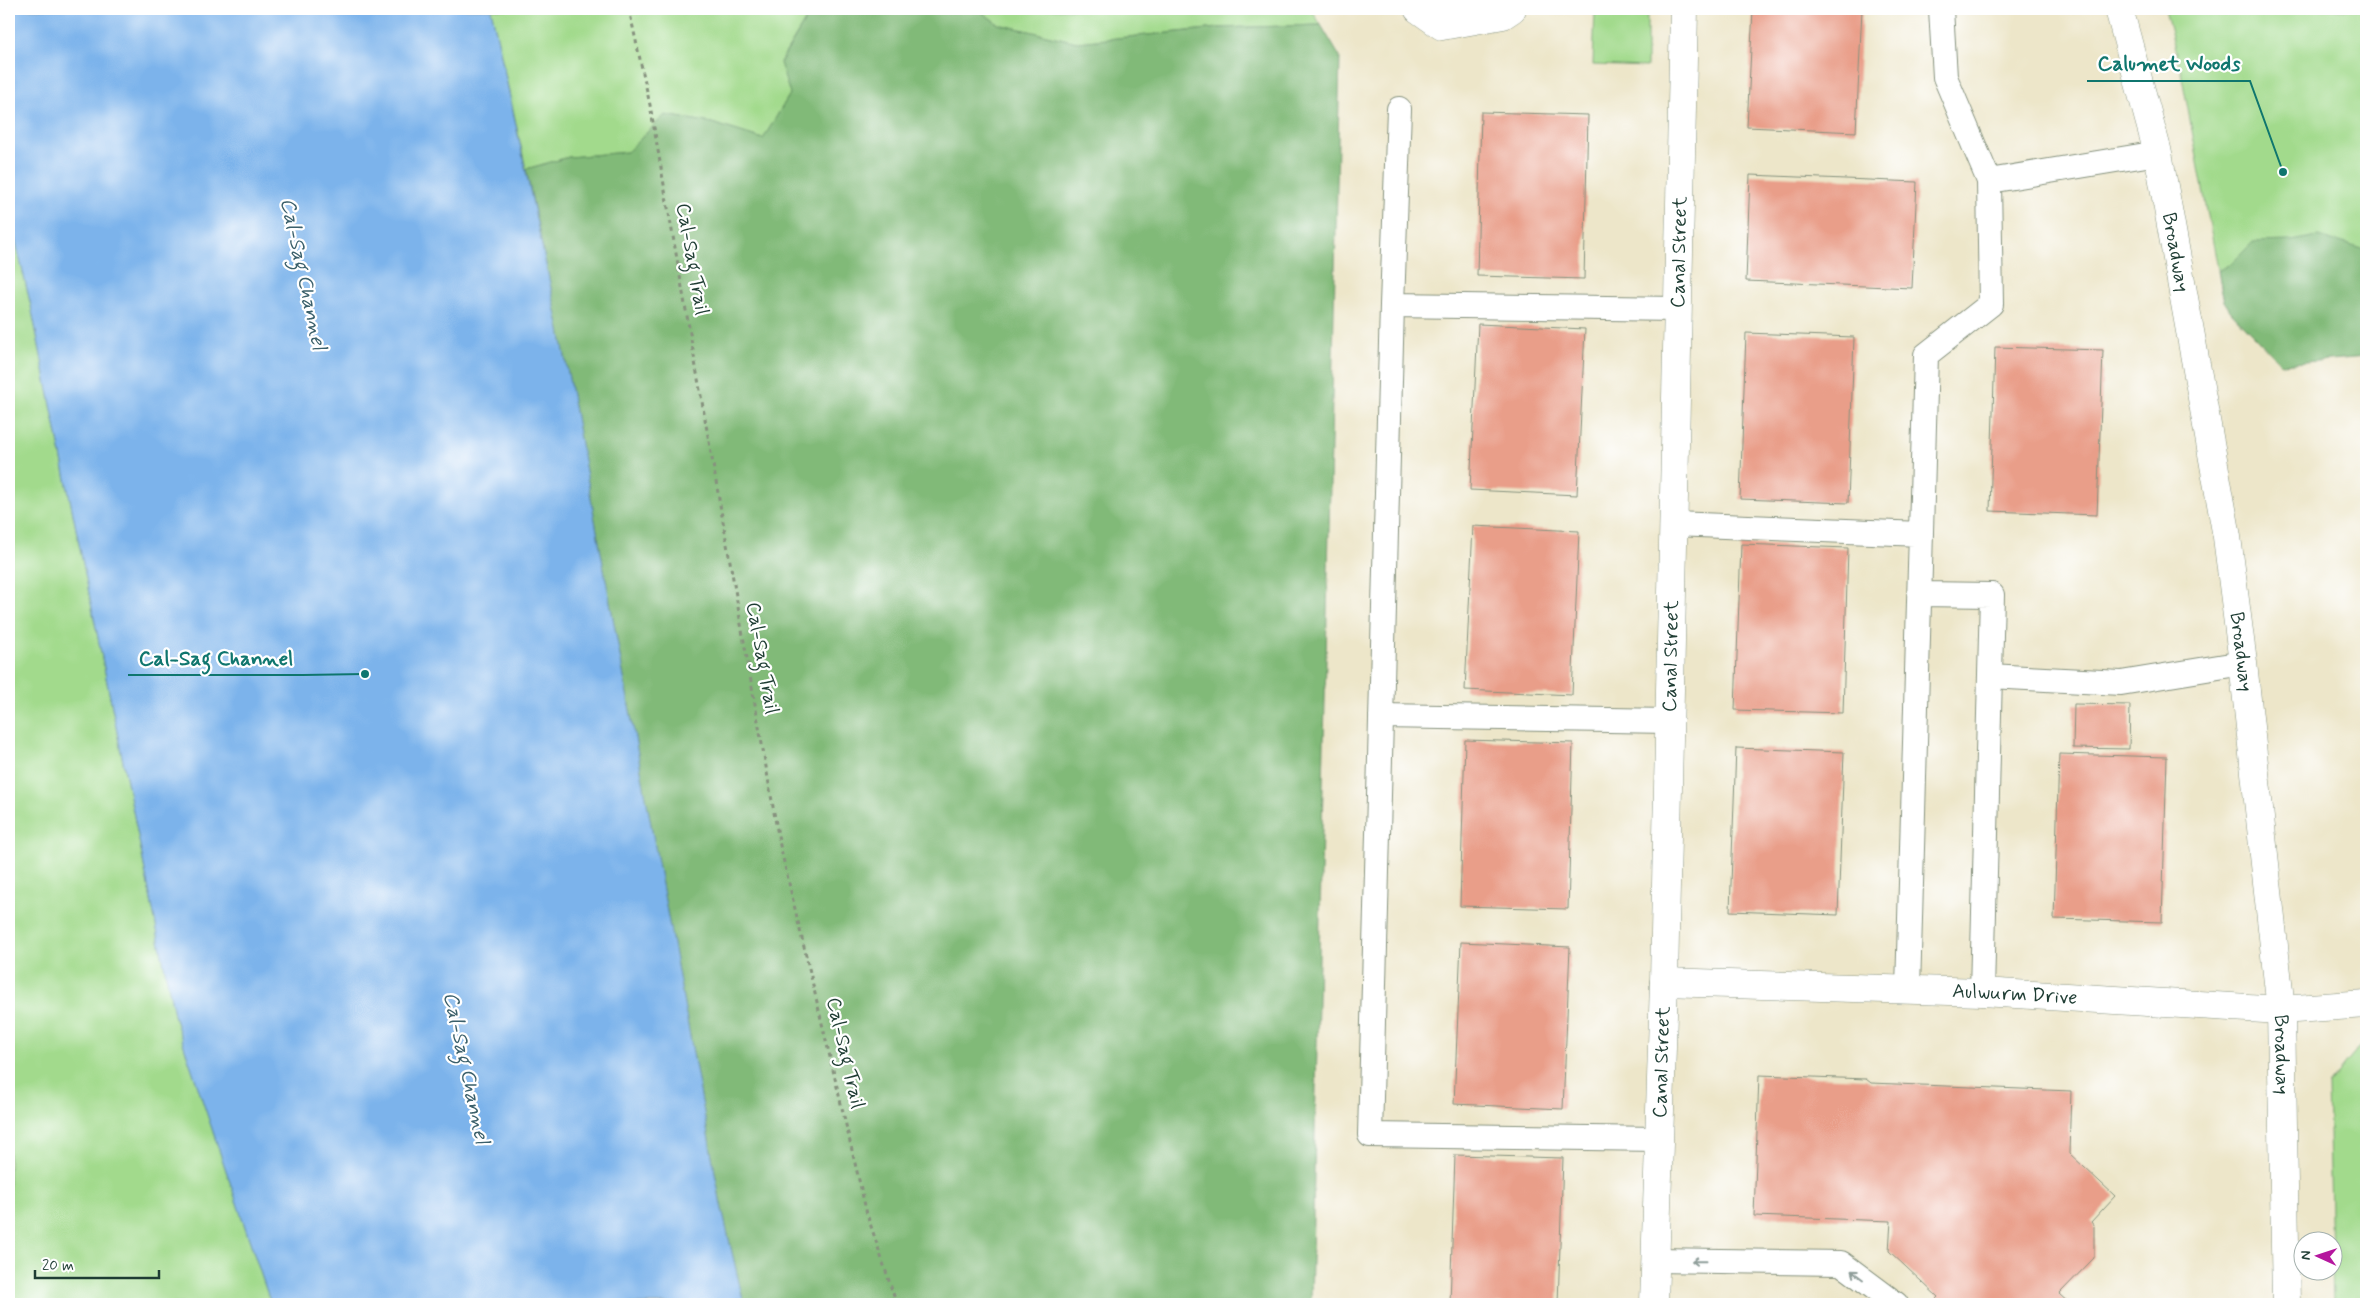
<svg xmlns="http://www.w3.org/2000/svg" width="2375" height="1313" font-family="Mynerve,sans-serif">
	<style>
		.green { fill: #a2da8c; stroke: #608c60 }
		.forest { fill: #81ba78; stroke: #507c56 }
		.water { fill: #7cb3eb; stroke: #4e7890 }
		.building { fill: #e99e89 }
		.lines { fill: none; stroke-linecap: round; stroke-linejoin: round }
		.service-casing { stroke: #86927e; stroke-width: 26 }
		.minor-casing { stroke: #86927e; stroke-width: 29 }
		.tertiary-casing { stroke: #86927e; stroke-width: 29 }
		.path { stroke: #86927e; stroke-width: 3; stroke-dasharray: 4 4; stroke-linecap: butt }
		.service { stroke: #fff; stroke-width: 24 }
		.minor { stroke: #fff; stroke-width: 28 }
		.tertiary { stroke: #fff; stroke-width: 28 }
		.oneway { stroke: #8f9e9a }
		.labels { text-anchor: middle; dominant-baseline: central; stroke-width: 4.5; stroke-linejoin: round; paint-order: stroke }
		.street-label { font-size: 20px; fill: #1f3d34; stroke: #fff }
		.water-label { font-size: 21px; font-style: italic; fill: #3b606b; stroke: #fff }
		.leader { fill: none; stroke: #0f766e; stroke-width: 2 }
		.callout-dot { fill: #0f766e; stroke: #fff; stroke-width: 2 }
		.callout-label { font-size: 21px; text-anchor: middle; font-weight: bold; fill: #0f766e; stroke: #fff; stroke-width: 4.5; stroke-linejoin: round; paint-order: stroke }
	</style>
	<rect width="100%" height="100%" fill="#fff"/>
	<filter id="ink" filterUnits="userSpaceOnUse"><feTurbulence type="fractalNoise" baseFrequency=".02" numOctaves="2"/><feDisplacementMap in="SourceGraphic" scale="10" xChannelSelector="R" yChannelSelector="G"/><feConvolveMatrix kernelMatrix="1 2 1 2 8 2 1 2 1" color-interpolation-filters="sRGB"/></filter>
	<filter id="wash" filterUnits="userSpaceOnUse"><feTurbulence type="fractalNoise" baseFrequency=".0096" numOctaves="4" result="noise"/><feDisplacementMap in="SourceGraphic" scale="20" xChannelSelector="R" yChannelSelector="G"/><feGaussianBlur stdDeviation="1.12" result="paint"/><feColorMatrix in="noise" values="0 0 0 0 0 0 0 0 0 0 0 0 0 0 0 0 0 1.4 0 .05"/><feComposite in="paint" operator="in"/></filter>
	<g filter="url(#wash)">
		<rect width="100%" height="100%" fill="#ede6c9"/>
		<path class="green" d="M 491,9 L 812,9 L 780,62 L 790,94 L 763,139 L 712,123 L 665,115 L 627,152 L 569,157 L 526,169 Z
			M 978,9 L 1311,9 L 1321,25 L 1218,28 L 1077,42 L 998,24 Z
			M 1595,9 L 1647,9 L 1647,67 L 1593,65 Z
			M 2165,9 L 2366,9 L 2366,287 L 2224,301 L 2181,72 Z
			M 9,213 L 31,306 L 175,1019 L 271,1304 L 9,1304 Z
			M 2366,1043 L 2366,1304 L 2333,1304 L 2328,1085 L 2360,1047 Z"/>
		<path class="forest" d="M 812,9 L 978,9 L 998,24 L 1077,42 L 1219,28 L 1321,25 L 1340,57 L 1311,1304 L 744,1304 L 721,1205 L 560,330 L 526,169 L 569,157 L 627,152 L 665,115 L 712,123 L 763,139 L 790,94 L 780,63 Z
			M 2318,236 L 2366,250 L 2366,357 L 2281,364 L 2231,312 L 2224,301 L 2218,271 L 2231,264 L 2253,242 L 2291,241 Z"/>
		<path class="water" d="M 9,9 L 491,9 L 560,330 L 721,1205 L 744,1304 L 271,1304 L 175,1019 L 31,306 L 9,213 Z"/>
		<g id="blocks">
			<path class="building" d="M 1753,9 L 1862,9 L 1856,132 L 1747,127 Z
				M 1481,112 L 1588,115 L 1584,279 L 1477,276 Z
				M 1750,175 L 1917,182 L 1912,288 L 1746,281 Z
				M 1478,324 L 1585,329 L 1577,495 L 1470,490 Z
				M 1746,333 L 1854,337 L 1848,503 L 1740,499 Z
				M 1995,347 L 2103,350 L 2097,515 L 1990,511 Z
				M 1473,526 L 1579,531 L 1572,695 L 1465,690 Z
				M 1741,544 L 1848,548 L 1843,713 L 1735,710 Z
				M 2074,704 L 2130,705 L 2129,749 L 2073,748 Z
				M 1465,740 L 1573,743 L 1568,909 L 1460,906 Z
				M 1736,748 L 1844,752 L 1838,915 L 1730,911 Z
				M 2059,754 L 2167,757 L 2162,922 L 2054,919 Z
				M 1461,942 L 1570,947 L 1563,1109 L 1454,1104 Z
				M 1759,1075 L 1866,1079 L 1871,1083 L 2071,1091 L 2069,1153 L 2115,1196 L 2091,1222 L 2094,1226 L 2094,1258 L 2059,1294 L 2070,1304 L 1931,1304 L 1938,1297 L 1889,1251 L 1891,1221 L 1754,1216 Z
				M 1455,1155 L 1563,1158 L 1558,1304 L 1450,1304 Z"/>
		</g>
	</g>
	<g filter="url(#ink)">
		<use href="#blocks" fill-opacity="0" stroke="#86927e" stroke-width="1"/>
		<g class="lines">
			<g class="service-casing">
				<path id="service" d="M 1941,9 L 1945,77 L 1989,181
					M 1399,109 L 1392,305 L 1370,1135 L 1659,1139
					M 1392,305 L 1678,309
					M 1674,524 L 1921,534
					M 1920,594 L 1992,595 L 1982,992
					M 1990,676 L 2121,683 L 2243,663
					M 1381,716 L 1669,721
					M 1908,989 L 1926,355 L 1991,304 L 1989,181 L 2158,153
					M 1655,1260 L 1841,1263 L 1896,1304"/>
			</g>
			<g class="minor-casing">
				<g id="minor">
					<path d="M 1418,9 L 1442,26 L 1503,15 L 1512,9"/>
					<path id="s1" d="M 1664,982 L 1982,992 L 2281,1010 L 2366,1004"/>
					<path id="s2" d="M 1654,1304 L 1664,982 L 1684,9"/>
				</g>
			</g>
			<g class="tertiary-casing">
				<g id="tertiary">
					<path id="s3" d="M 2119,9 L 2158,153 L 2227,537 L 2243,663 L 2281,1010 L 2286,1304"/>
				</g>
			</g>
			<path class="path" d="M 629,9 L 650,105 L 779,841 L 867,1214 L 895,1299 L 899,1304"/>
			<use href="#service" class="service"/>
			<use href="#minor" class="minor"/>
			<use href="#tertiary" class="tertiary"/>
		</g>
		<defs><path id="oneway-shaft" d="M-6 0H5M1.5-3L5.5 0L1.5 3" fill="none" stroke-width="1.6" stroke-linecap="round" stroke-linejoin="round" transform="scale(1.25)"/></defs>
		<g class="oneway">
			<use href="#oneway-shaft" transform="translate(1699 1261) rotate(-179)"/>
			<use href="#oneway-shaft" transform="translate(1857 1275) rotate(-143)"/>
		</g>
	</g>
	<g class="labels">
		<g class="street-label">
			<text stroke="none"><textPath href="#s2" startOffset="1052">Canal Street</textPath></text>
			<text stroke="none"><textPath href="#s3" startOffset="250">Broadway</textPath></text>
			<text transform="translate(692 259) rotate(80)">Cal-Sag Trail</text>
			<text stroke="none"><textPath href="#s3" startOffset="655">Broadway</textPath></text>
			<text stroke="none"><textPath href="#s2" startOffset="648">Canal Street</textPath></text>
			<text transform="translate(762 658) rotate(80)">Cal-Sag Trail</text>
			<text stroke="none"><textPath href="#s1" startOffset="351">Aulwurm Drive</textPath></text>
			<text transform="translate(845 1053) rotate(77)">Cal-Sag Trail</text>
			<text stroke="none"><textPath href="#s3" startOffset="1060">Broadway</textPath></text>
			<text stroke="none"><textPath href="#s2" startOffset="242">Canal Street</textPath></text>
		</g>
		<g class="water-label">
			<text transform="translate(303 274) rotate(78)">Cal-Sag Channel</text>
			<text transform="translate(466 1068) rotate(78)">Cal-Sag Channel</text>
		</g>
	</g>
	<path class="leader" d="M2283 172L2250 81H2087M365 674L303 675H128"/>
	<g class="callout-dot">
		<circle cx="2283" cy="172" r="5"/>
		<circle cx="365" cy="674" r="5"/>
	</g>
	<g class="callout-label">
		<text x="2169" y="70">Calumet Woods</text>
		<text x="216" y="665">Cal-Sag Channel</text>
	</g>
	<rect width="2375" height="1313" fill="none" stroke="#fff" stroke-width="30"/>
	<g transform="translate(2318 1256) rotate(273)"><circle r="24" fill="#ffffff" stroke="#a5b1ae"/>
	<path d="M0-4L9 19L0 12L-9 19Z" fill="#b5179e"/>
	<text y="-8" font-size="14" font-weight="bold" text-anchor="middle" fill="#1f3d34">N</text>
	</g>
	<path d="M35 1270v8h124v-8" fill="none" stroke="#1f3d34" stroke-width="2.5"/>
	<text x="42" y="1270" font-size="15" fill="#1f3d34" stroke="#ffffff" stroke-width="4" paint-order="stroke">20 m</text>
</svg>
